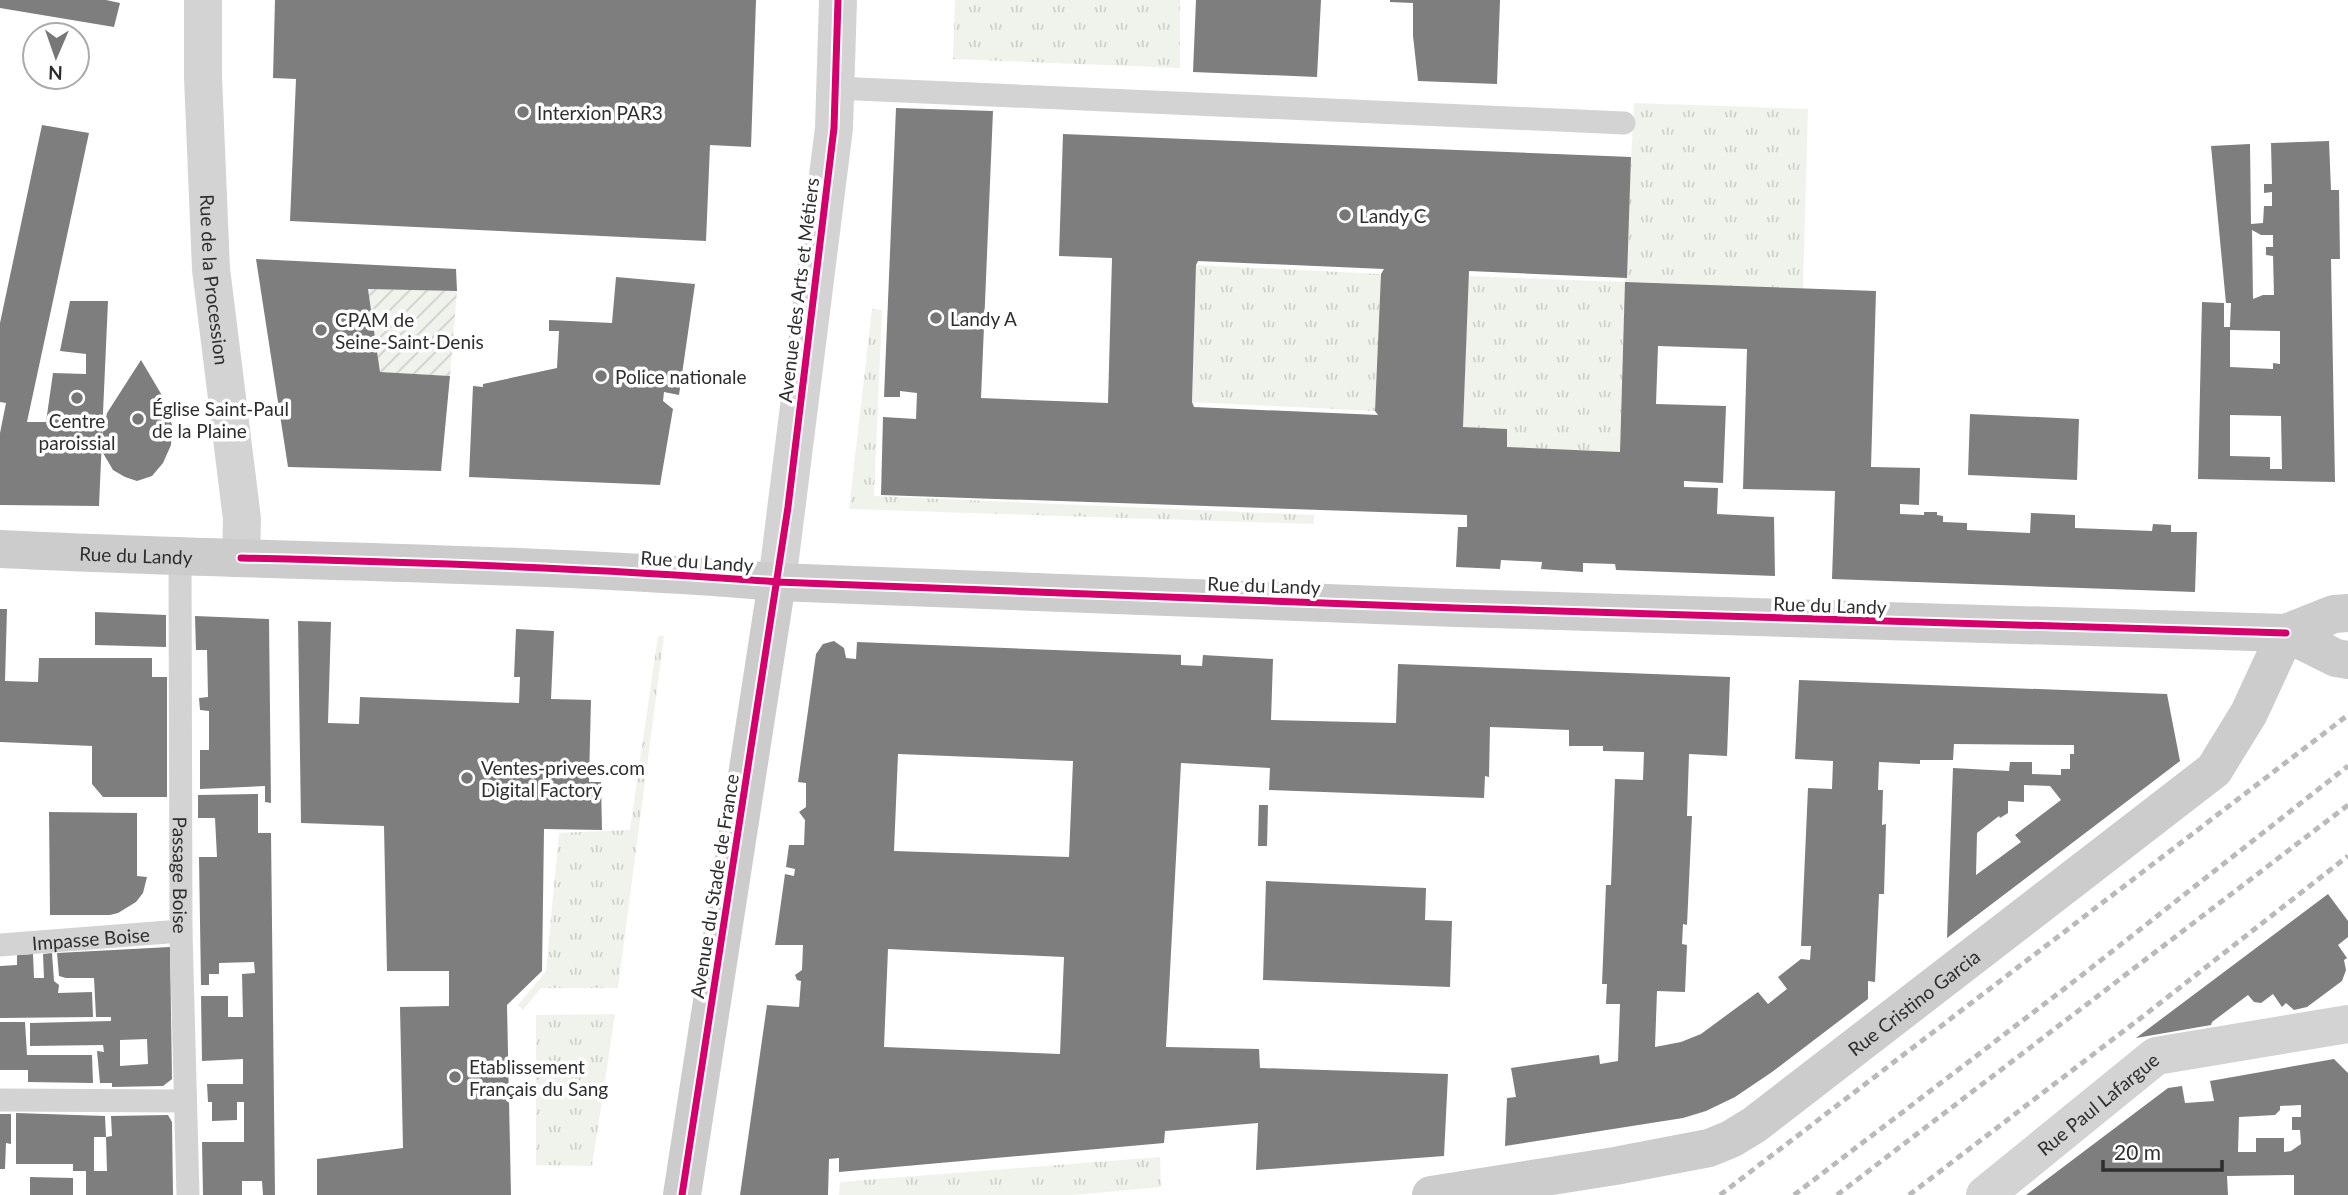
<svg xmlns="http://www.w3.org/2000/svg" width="2348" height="1195" font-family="Lato,sans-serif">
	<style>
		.grass { fill: url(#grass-tufts) }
		.garden { fill: url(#garden-furrows) }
		.building { fill: #7e7e7e; fill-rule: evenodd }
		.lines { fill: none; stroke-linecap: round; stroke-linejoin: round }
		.lane { stroke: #d3d3d3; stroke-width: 23 }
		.street { stroke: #d3d3d3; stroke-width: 38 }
		.secondary { stroke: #ccc; stroke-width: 38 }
		.rail { stroke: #bababa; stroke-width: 5; stroke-dasharray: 7 5; stroke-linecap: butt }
		.cycleway-casing { stroke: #fff; stroke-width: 11 }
		.cycleway { stroke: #d6006c; stroke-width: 7 }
		.poi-dot { fill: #777; stroke: #fff; stroke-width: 2.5 }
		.labels { text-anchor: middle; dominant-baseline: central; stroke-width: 7; stroke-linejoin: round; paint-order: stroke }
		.poi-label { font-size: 19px; fill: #2e2e2e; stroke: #fff; text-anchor: start }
		.street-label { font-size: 19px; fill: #2e2e2e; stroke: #fff }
	</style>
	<defs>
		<pattern id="grass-tufts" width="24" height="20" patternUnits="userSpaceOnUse" patternTransform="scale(1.75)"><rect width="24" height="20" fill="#f0f3ec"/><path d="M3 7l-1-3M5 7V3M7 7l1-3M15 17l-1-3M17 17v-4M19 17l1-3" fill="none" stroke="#ced1cb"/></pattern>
		<pattern id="garden-furrows" width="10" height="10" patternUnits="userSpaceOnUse" patternTransform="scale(1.75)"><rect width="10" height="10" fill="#f0f3ec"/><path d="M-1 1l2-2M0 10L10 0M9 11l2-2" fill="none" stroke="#ced1cb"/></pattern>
	</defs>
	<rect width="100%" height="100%" fill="#fff"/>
	<path class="grass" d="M 955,0 L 1180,0 L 1180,68 L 953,59 Z
		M 1634,103 L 1808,109 L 1803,289 L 1623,343 L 1620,452 L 1507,447 L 1507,429 L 1463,427 L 1468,276 L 1625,282 Z
		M 1196,265 L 1381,274 L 1375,411 L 1192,402 Z
		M 872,309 L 882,310 L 874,496 L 1314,515 L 1314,524 L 849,509 Z
		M 658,636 L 664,636 L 618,988 L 541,988 L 523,1010 L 518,1005 L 546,971 L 559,833 L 630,830 Z
		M 615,1014 L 592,1166 L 536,1165 L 536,1015 Z
		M 1160,1157 L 1161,1187 L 1073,1195 L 839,1195 L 840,1182 Z"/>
	<path class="garden" d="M 368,289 L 457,291 L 450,376 L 380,372 Z"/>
	<path class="building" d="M 0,0 L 106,0 L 120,3 L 114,27 L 0,8 Z
		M 275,0 L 756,0 L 751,147 L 710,145 L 706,241 L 290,221 L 296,79 L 273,78 Z
		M 1196,0 L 1321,0 L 1317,77 L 1193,72 Z
		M 1390,0 L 1500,0 L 1497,84 L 1418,81 L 1413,36 L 1413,3 L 1390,2 Z
		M 896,108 L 993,111 L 981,398 L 1108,403 L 1112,258 L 1059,256 L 1063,134 L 1631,157 L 1627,278 L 1469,271 L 1463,427 L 1507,429 L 1507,447 L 1620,452 L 1625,282 L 1876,291 L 1871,467 L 1920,468 L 1919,505 L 1900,504 L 1900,514 L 1924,515 L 1924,512 L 1937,512 L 1937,515 L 1943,516 L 1943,522 L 1967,523 L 1967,530 L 2030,533 L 2031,513 L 2075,515 L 2075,528 L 2152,531 L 2153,524 L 2171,525 L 2171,532 L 2197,532 L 2195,592 L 1832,579 L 1835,491 L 1743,489 L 1747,349 L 1658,346 L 1656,404 L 1726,406 L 1723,483 L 1684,481 L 1684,487 L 1718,488 L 1717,514 L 1774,517 L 1775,576 L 1616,570 L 1615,564 L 1583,563 L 1583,572 L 1541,569 L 1542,562 L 1501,560 L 1500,569 L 1456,567 L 1458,527 L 1467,527 L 1467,515 L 881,495 L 883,417 L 916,419 L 917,393 L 900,391 L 900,397 L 884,397 ZM 1198,261 L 1384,269 L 1381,274 L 1375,411 L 1378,415 L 1194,407 L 1192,402 L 1196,265 Z
		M 42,125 L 89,133 L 27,422 L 46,422 L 53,373 L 86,374 L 86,354 L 60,351 L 70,301 L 108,301 L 102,435 L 107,413 L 141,360 L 163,397 L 172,425 L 171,445 L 163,463 L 152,476 L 137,481 L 125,477 L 113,470 L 103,453 L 102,438 L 99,506 L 0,505 L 0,433 L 6,403 L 0,402 L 0,323 Z
		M 2329,141 L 2331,190 L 2339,190 L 2340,259 L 2331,259 L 2335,482 L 2198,479 L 2202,302 L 2224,303 L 2224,327 L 2230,327 L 2231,303 L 2226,303 L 2211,146 L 2250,144 L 2251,224 L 2263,223 L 2264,206 L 2272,206 L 2272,192 L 2264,193 L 2264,184 L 2272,184 L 2271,143 ZM 2252,230 L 2261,235 L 2273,235 L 2273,247 L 2266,247 L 2266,255 L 2273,256 L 2274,295 L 2263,295 L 2253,299 ZM 2230,330 L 2280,331 L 2280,364 L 2273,363 L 2273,369 L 2230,367 ZM 2230,415 L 2281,416 L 2282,469 L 2270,469 L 2270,457 L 2230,456 Z
		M 256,259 L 456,269 L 457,291 L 368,289 L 380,372 L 450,376 L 441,471 L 288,467 Z
		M 616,277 L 695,284 L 679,395 L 664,392 L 663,401 L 673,409 L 660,485 L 469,477 L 473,386 L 483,387 L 483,384 L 557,368 L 559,331 L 549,331 L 549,320 L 612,323 Z
		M 1970,414 L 2079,419 L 2077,480 L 1968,475 Z
		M 0,609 L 7,609 L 5,681 L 38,682 L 39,658 L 152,658 L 152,677 L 167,677 L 167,797 L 103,797 L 92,784 L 92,746 L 0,742 Z
		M 95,612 L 166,615 L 166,647 L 95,645 Z
		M 195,616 L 269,619 L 271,803 L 265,802 L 265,786 L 200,789 L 200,750 L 209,750 L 209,711 L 200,710 L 199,698 L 208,697 L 207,650 L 196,650 Z
		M 298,621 L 331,622 L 328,723 L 359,724 L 360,697 L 519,703 L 520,677 L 514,677 L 516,629 L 554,631 L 551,699 L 591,700 L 589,782 L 601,782 L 602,830 L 544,829 L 542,971 L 507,1005 L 511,1195 L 317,1195 L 317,1159 L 403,1148 L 400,1007 L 449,1006 L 449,971 L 387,971 L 384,826 L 301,823 Z
		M 834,641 L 844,648 L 846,658 L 856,659 L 857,642 L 1181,655 L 1181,665 L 1202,666 L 1203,655 L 1273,659 L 1271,720 L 1396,723 L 1398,664 L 1730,677 L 1727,756 L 1689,754 L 1687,816 L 1692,816 L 1687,925 L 1683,924 L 1682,944 L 1687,945 L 1685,992 L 1657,991 L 1655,1047 L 1681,1042 L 1701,1034 L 1758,992 L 1768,1004 L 1787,989 L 1778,977 L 1801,959 L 1810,960 L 1811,946 L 1801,946 L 1808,788 L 1832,789 L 1833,761 L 1795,759 L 1799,680 L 2167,694 L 2180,761 L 1947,938 L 1953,768 L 2009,771 L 2010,762 L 2032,762 L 2032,774 L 2061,775 L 2061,769 L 2070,769 L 2070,754 L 2074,754 L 2074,745 L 1954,744 L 1953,760 L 1920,760 L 1920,764 L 1879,762 L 1878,790 L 1883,790 L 1882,825 L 1886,824 L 1884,894 L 1879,894 L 1875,982 L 1868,981 L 1868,999 L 1772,1072 L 1735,1097 L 1706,1111 L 1683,1118 L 1505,1146 L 1507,1098 L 1516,1097 L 1511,1068 L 1599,1055 L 1600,1064 L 1618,1061 L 1620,1004 L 1606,1004 L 1607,984 L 1602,984 L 1606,885 L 1611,885 L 1615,779 L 1643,780 L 1644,752 L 1603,751 L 1603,746 L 1569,746 L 1569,730 L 1490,727 L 1489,777 L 1485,776 L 1484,798 L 1269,790 L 1270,768 L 1181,763 L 1166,1047 L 1259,1049 L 1260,1068 L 1448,1074 L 1444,1156 L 1256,1170 L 1258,1123 L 1165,1131 L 1164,1143 L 839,1172 L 839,1158 L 829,1159 L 828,1195 L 740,1195 L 767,1005 L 799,1007 L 801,981 L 797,980 L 795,975 L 802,970 L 803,945 L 775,945 L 785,874 L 794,876 L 795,869 L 786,867 L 789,845 L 804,845 L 805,820 L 799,812 L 806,807 L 806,783 L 798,782 L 816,654 L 823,644 ZM 898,754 L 1073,761 L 1069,857 L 894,851 ZM 2024,785 L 2050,786 L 2061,800 L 2015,835 L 2021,842 L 1976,875 L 1977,833 L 1999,816 L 2000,818 L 2008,813 L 2008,801 L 2024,802 ZM 888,949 L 1064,957 L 1060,1054 L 884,1047 Z
		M 258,794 L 258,833 L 271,833 L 275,1195 L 263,1195 L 262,1181 L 242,1181 L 242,1195 L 203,1195 L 202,1142 L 244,1142 L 244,1102 L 237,1102 L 237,1120 L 212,1121 L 212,1102 L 208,1102 L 207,1084 L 243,1084 L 243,1059 L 202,1061 L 201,996 L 228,996 L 228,1017 L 243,1017 L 242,974 L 255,973 L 254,962 L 219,963 L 219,974 L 209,974 L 209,985 L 201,985 L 199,857 L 217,857 L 215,818 L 198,818 L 198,795 Z
		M 1259,805 L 1268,805 L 1267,846 L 1258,846 Z
		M 49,812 L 137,813 L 137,876 L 147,877 L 143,893 L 136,902 L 118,913 L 110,915 L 50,915 Z
		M 1266,881 L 1426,888 L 1425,920 L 1452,921 L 1450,987 L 1263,980 Z
		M 2328,894 L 2348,921 L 2348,937 L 2338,945 L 2347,958 L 2344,960 L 2346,970 L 2342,981 L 2307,1007 L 2294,1010 L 2286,1003 L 2282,1007 L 2273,994 L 2261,1003 L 2254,1002 L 2248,995 L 2212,1022 L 2211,1025 L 2136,1038 Z
		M 170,947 L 172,1079 L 163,1086 L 112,1087 L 112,1083 L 100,1083 L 97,1051 L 104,1052 L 103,1045 L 30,1046 L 30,1023 L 111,1021 L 111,1017 L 96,1017 L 94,978 L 66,978 L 59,976 L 57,953 ZM 147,1039 L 148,1064 L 120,1066 L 120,1040 Z
		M 52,953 L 54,981 L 59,985 L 58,993 L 92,992 L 93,1017 L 0,1018 L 0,966 L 17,965 L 17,955 L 33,954 L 34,978 L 44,978 L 43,954 Z
		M 0,1022 L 25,1022 L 27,1055 L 92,1055 L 93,1083 L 28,1082 L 28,1070 L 0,1070 Z
		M 2334,1059 L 2348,1073 L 2348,1195 L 2294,1195 L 2294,1175 L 2227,1176 L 2228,1195 L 2026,1195 L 2168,1088 L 2182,1086 L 2185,1103 L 2214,1101 L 2210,1081 ZM 2301,1105 L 2301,1117 L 2292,1117 L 2292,1130 L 2300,1130 L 2301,1144 L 2291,1151 L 2284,1152 L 2284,1138 L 2256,1138 L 2256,1152 L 2238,1152 L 2239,1117 L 2275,1115 L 2280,1110 L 2280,1106 Z
		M 16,1113 L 105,1116 L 106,1137 L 94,1137 L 94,1171 L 107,1171 L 106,1137 L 112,1136 L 111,1116 L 168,1115 L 172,1122 L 173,1195 L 86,1195 L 86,1171 L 73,1171 L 73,1164 L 16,1164 Z
		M 0,1114 L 11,1114 L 11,1144 L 6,1143 L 5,1169 L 0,1169 Z
		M 30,1177 L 73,1178 L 73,1195 L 30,1195 Z"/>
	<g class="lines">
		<g class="lane">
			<path d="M 835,88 L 1624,123"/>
			<path id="s1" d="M 180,557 L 181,931 L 188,1195"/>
			<path id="s2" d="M 0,945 L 181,931"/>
			<path d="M 0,1100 L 185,1101"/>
		</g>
		<g class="street">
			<path id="s3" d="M 203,0 L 203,77 L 211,269 L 242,519 L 241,558"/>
			<path d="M 777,582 L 834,128 L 838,0"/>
			<path id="s4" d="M 1985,1195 L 2156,1056 L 2348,1024"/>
		</g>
		<g class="secondary">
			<path id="s5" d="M 0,549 C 259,562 519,561 777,582 L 1456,608 L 2286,633 L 2334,614 L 2348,613"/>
			<path d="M 2286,633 L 2336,658 L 2348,660"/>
			<path d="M 682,1195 L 777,582"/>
			<path id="s6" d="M 1431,1195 L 1615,1166 L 1709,1148 L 1731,1139 L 1754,1125 L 2214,770 L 2249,713 L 2286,633"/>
		</g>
		<path class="rail" d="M 1720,1195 L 2348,715
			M 1794,1195 L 2077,979 L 2348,766
			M 1837,1195 L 2348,805
			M 1909,1195 L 2146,1014 L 2348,856"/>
		<g class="cycleway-casing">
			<path id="cycleway" d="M 241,558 C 419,562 599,568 777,582 L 1456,608 L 2286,633
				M 682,1195 L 788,507 L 834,128 L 838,0"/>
		</g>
		<use href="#cycleway" class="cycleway"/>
	</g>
	<g class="poi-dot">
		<circle cx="523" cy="112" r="7"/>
		<circle cx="1345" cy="215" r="7"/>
		<circle cx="936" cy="318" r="7"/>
		<circle cx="321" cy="330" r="7"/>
		<circle cx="601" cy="376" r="7"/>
		<circle cx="77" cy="398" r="7"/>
		<circle cx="138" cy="419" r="7"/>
		<circle cx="467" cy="778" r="7"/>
		<circle cx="455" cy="1077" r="7"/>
	</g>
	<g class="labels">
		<g class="poi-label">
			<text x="537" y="112">Interxion PAR3</text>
			<text x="1359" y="215">Landy C</text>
			<text x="950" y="318">Landy A</text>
			<text x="335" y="319">CPAM de<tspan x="335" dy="22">Seine-Saint-Denis</tspan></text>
			<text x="615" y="376">Police nationale</text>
			<text x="152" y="408">Église Saint-Paul<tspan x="152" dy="22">de la Plaine</tspan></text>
			<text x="77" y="420" text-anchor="middle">Centre<tspan x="77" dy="22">paroissial</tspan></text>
			<text x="481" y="767">Ventes-privees.com<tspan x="481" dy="22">Digital Factory</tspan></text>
			<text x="469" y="1066">Etablissement<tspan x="469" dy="22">Français du Sang</tspan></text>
		</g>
		<g class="street-label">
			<text stroke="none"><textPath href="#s3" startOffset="280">Rue de la Procession</textPath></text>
			<text transform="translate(798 290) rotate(-83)">Avenue des Arts et Métiers</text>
			<text stroke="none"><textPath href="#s5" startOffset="136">Rue du Landy</textPath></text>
			<text transform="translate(697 561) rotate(4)">Rue du Landy</text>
			<text transform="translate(1264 585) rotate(2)">Rue du Landy</text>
			<text transform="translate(1830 605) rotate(2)">Rue du Landy</text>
			<text stroke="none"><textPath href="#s1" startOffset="318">Passage Boise</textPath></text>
			<text transform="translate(714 886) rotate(-81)">Avenue du Stade de France</text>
			<text stroke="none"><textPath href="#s2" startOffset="91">Impasse Boise</textPath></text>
			<text stroke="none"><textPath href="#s6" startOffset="534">Rue Cristino Garcia</textPath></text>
			<text stroke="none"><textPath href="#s4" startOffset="145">Rue Paul Lafargue</textPath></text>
		</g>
	</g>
	<g transform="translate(56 56) rotate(182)"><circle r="33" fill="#ffffff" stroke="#ababab" stroke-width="2"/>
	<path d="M0-5L12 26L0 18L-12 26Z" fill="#777777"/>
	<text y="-10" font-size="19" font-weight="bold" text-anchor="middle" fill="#2e2e2e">N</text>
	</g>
	<path d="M2103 1160v10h119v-10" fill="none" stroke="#2e2e2e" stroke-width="3.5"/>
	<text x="2114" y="1160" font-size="21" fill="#2e2e2e" stroke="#ffffff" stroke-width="5" paint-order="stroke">20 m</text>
</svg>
